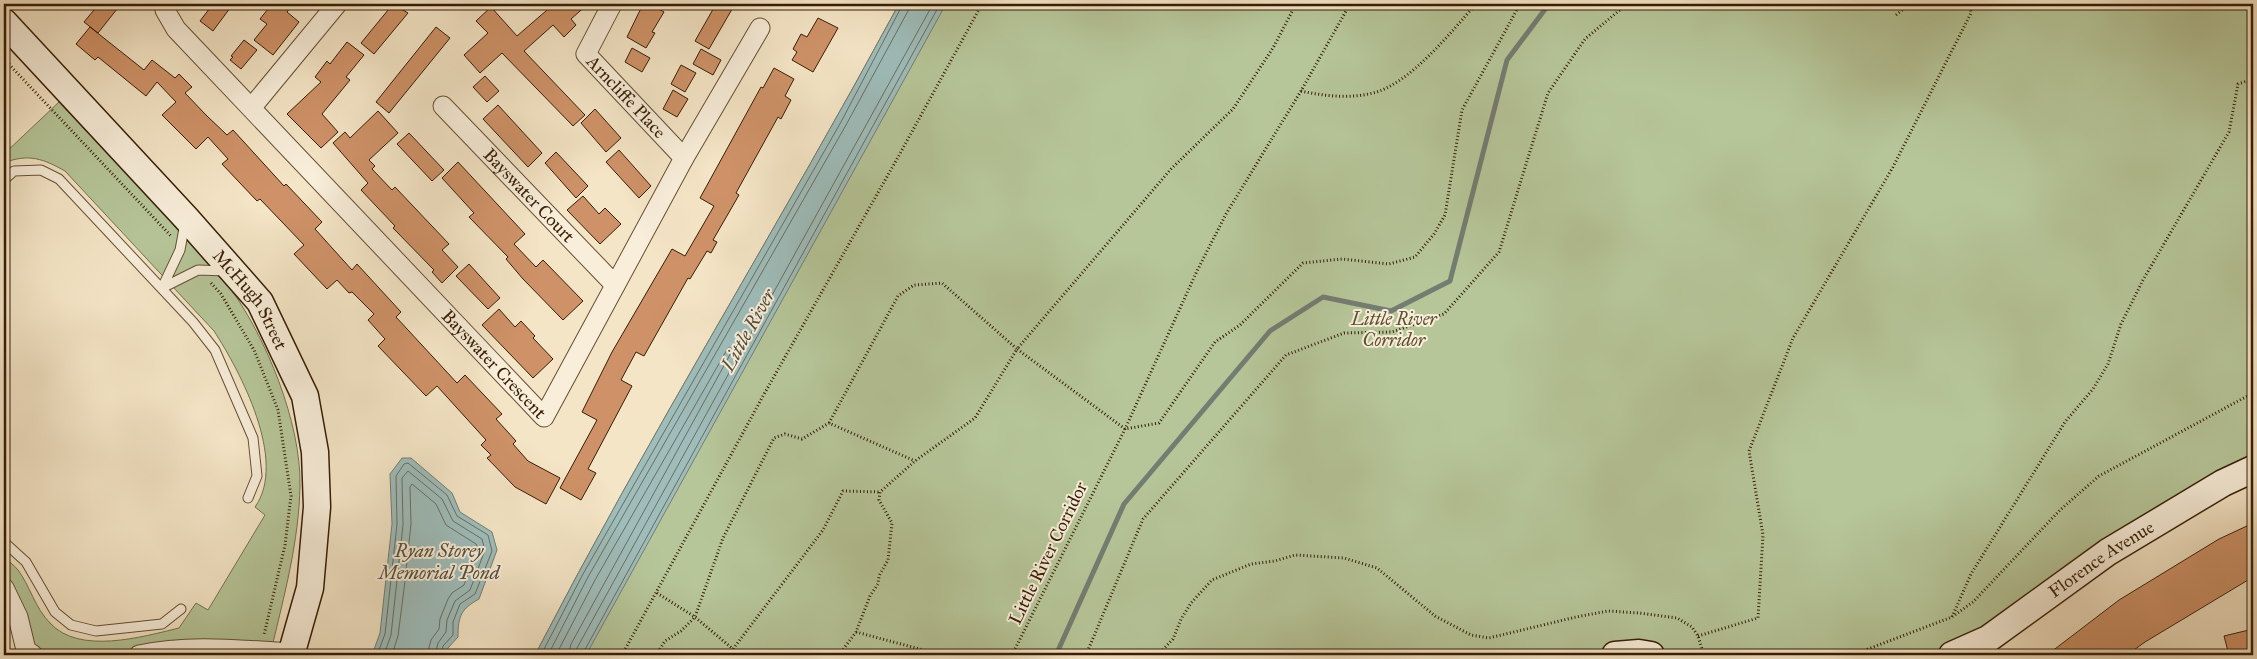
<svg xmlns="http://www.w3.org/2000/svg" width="2257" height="659" font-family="'IM FELL Great Primer',serif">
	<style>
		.green { fill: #b6c699; stroke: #76724f }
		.water { fill: #9ebdbb; stroke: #747d72 }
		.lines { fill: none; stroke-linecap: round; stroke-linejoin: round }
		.shore { stroke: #6a6d60; stroke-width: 1 }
		.stream { stroke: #747d72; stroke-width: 5 }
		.building { fill: #cf9268; stroke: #361d05 }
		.lane-casing { stroke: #664f35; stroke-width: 11 }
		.street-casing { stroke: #664f35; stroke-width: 21 }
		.secondary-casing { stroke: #361d05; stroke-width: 29 }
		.path { stroke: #361d05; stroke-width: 3; stroke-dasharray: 1 2.5; stroke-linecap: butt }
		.lane { stroke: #f8eeda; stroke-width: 9 }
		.street { stroke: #f8eeda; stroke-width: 19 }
		.secondary { stroke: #f8eeda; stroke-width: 26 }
		.labels { text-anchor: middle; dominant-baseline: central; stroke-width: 4; stroke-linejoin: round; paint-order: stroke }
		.street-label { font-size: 18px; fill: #361d05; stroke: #f8eeda }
		.park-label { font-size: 18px; font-style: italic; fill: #5c5031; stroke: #f8eeda }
		.water-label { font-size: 19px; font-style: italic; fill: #554d3c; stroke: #f8eeda }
	</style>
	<rect width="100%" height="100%" fill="#f4e5c6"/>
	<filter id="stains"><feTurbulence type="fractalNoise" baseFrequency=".004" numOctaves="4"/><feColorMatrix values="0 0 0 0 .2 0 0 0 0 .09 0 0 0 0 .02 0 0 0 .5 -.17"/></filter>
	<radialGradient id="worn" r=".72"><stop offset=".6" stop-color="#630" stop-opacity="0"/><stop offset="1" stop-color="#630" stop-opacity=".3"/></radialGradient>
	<path class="green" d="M 899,4 L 2253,4 L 2253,469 L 1952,655 L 535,655 C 649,434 781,223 899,4 Z
		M 59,102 C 102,148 146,193 187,240 C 201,256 217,271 230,288 C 266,337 301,423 300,485 C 299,542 284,596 271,651 L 139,655 L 33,655 L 4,588 L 4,557 C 8,561 14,565 18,570 C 30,586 35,608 50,623 C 79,655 142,637 179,628 L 196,603 L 208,610 L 265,515 L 255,507 C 288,461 240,371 214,331 L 65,171 C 44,159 28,153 4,163 L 4,154 Z"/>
	<path class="water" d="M 899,4 L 946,4 L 586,655 L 535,655 C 649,434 781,223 899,4 Z
		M 402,458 L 411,458 L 452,493 L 460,512 L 492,532 L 497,550 L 479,599 C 461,609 458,616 458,637 L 448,648 L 445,655 L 372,655 L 380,633 L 392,524 L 390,474 Z"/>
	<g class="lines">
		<path class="shore" d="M 377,655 L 385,634 L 397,524 L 396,476 L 404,464 L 408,463 L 447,495 L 457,516 L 488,535 L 492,551 L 475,594 L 460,604 L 453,622 L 453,635 L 443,646 L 441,655
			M 384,655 L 391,635 L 403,525 L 402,478 L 408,471 L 442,499 L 453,521 L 482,539 L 485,550 L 470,590 L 455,601 L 447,620 L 446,632 L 438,643 L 435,655
			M 392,655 L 398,636 L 405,581 L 411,524 L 410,487 L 412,484 L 436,504 L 446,525 L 476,544 L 478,549 L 464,585 L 452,593 L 448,599 L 440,619 L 439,629 L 431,640 L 427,655
			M 541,655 L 583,574 L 841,122 L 903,4
			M 548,655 L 588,577 L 846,125 L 908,11 L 910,4
			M 556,655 L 595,580 L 728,348 L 731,348 L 732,351 L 571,644 L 568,655
			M 576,655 L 577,648 L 933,4
			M 582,655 L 940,4"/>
		<path class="stream" d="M 1056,655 L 1124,504 L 1270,331 L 1323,297 L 1391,311 L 1450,281 L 1507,60 L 1549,4"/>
	</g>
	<path class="building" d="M 99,4 L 121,4 L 98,33 L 84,22 Z
		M 213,4 L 233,4 L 213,31 L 200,21 Z
		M 272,4 L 293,4 L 287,12 L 299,22 L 273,55 L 254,40 L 267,24 L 260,19 Z
		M 393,4 L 408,13 L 374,54 L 361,43 Z
		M 554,4 L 588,4 L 571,19 L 576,25 L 564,37 L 553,25 L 524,51 L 585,115 L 573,126 L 502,53 L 480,73 L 464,55 L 488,33 L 476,21 L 491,7 L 517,36 Z
		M 643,4 L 651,4 L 664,12 L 652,32 L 655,33 L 646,48 L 627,37 Z
		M 716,4 L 735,4 L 709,49 L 695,41 Z
		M 818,18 L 838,28 L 813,72 L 792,60 L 797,52 L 793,49 L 801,34 L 807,37 Z
		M 90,27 L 144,70 L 152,60 L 175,78 L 179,74 L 192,87 L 185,93 L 206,115 L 227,135 L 233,130 L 284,186 L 286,184 L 322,222 L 315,229 L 352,270 L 357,264 L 401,312 L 396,317 L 457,383 L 465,375 L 502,414 L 496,419 L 516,441 L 513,444 L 528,461 L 560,478 L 546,504 L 515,487 L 487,458 L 491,455 L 481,445 L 486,440 L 437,386 L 426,396 L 378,346 L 385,339 L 368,320 L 374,314 L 352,292 L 349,293 L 337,280 L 327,289 L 294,254 L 304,245 L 260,199 L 257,201 L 222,164 L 228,159 L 208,137 L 196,149 L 162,115 L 176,102 L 157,82 L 146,96 L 98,57 L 95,60 L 76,44 Z
		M 436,27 L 450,38 L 389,113 L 376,102 Z
		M 244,40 L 257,50 L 241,69 L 230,60 L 233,57 L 231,56 Z
		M 347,42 L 364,55 L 346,77 L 350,80 L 322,114 L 338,132 L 321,148 L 287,114 L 321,82 L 315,77 L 327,61 L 330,64 Z
		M 632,48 L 650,58 L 642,72 L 625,62 Z
		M 701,49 L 721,60 L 713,75 L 693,64 Z
		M 681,65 L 696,73 L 685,92 L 671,84 Z
		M 774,68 L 794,79 L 785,96 L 791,100 L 781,119 L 778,117 L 736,193 L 739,195 L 713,240 L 717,242 L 711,253 L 707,251 L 690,279 L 688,278 L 644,356 L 636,352 L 621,380 L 632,386 L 588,469 L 596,473 L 581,500 L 560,488 L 597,420 L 582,412 L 612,352 L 672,249 L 685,256 L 714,206 L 700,198 L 761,87 L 763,88 Z
		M 485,76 L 499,91 L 487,102 L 473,87 Z
		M 673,90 L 688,99 L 677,117 L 663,109 Z
		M 498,105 L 542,153 L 528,167 L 483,119 Z
		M 595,109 L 621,138 L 606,152 L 581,123 Z
		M 378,111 L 398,133 L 369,160 L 375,166 L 372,169 L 392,190 L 395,187 L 449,244 L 442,250 L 458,267 L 442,283 L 432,272 L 434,270 L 393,228 L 395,226 L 361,190 L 368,183 L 333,143 L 345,132 L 350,138 Z
		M 409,133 L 444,170 L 432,181 L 397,144 Z
		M 619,150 L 651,186 L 639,198 L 606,162 Z
		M 556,152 L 588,186 L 576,198 L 545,163 Z
		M 458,162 L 525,234 L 514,244 L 536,267 L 543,260 L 583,301 L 563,320 L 523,279 L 506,259 L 508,257 L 469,217 L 474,213 L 442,178 Z
		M 583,196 L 599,214 L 605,208 L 621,224 L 600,244 L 567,210 Z
		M 469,264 L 500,298 L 488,309 L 456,276 Z
		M 499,309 L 515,327 L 521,321 L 535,336 L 533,338 L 553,359 L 533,378 L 482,325 Z
		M 2249,525 L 2250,527 L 2253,525 L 2253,577 L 2145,642 L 2127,655 L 2047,655 L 2119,600 L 2219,539 Z
		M 2253,629 L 2253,655 L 2229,655 L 2224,636 Z"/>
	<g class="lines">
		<g class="lane-casing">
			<path id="lane" d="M 4,180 L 14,171 L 41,170 L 59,179 L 193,322 L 215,350 L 253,438 L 257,476 L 248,498
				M 185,223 L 180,250 L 162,288 L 198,270 L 227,271
				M 4,542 L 26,562 L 55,612 L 71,625 L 96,631 L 162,624 L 181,609"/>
		</g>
		<g class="street-casing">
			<g id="street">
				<path id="s1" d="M 166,4 L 165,10 L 176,29 L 544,417 L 684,158 L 760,28"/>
				<path id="s2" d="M 612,4 L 586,54 L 684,158"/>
				<path id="s3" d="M 443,106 L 615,285"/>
				<path d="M 252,107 L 337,4"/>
				<path d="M 4,588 L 18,617 L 26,650 L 33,655"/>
				<path d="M 139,655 C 189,644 241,650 292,653"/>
			</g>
		</g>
		<g class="secondary-casing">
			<g id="secondary">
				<path id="s4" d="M 4,22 L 186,218 L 260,302 L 305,396 L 315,452 L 317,507 L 310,588 L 291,655"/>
				<path d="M 1615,655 L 1639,653 L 1651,655"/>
				<path id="s5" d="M 1952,655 L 1988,639 L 2108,552 L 2223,483 L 2253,469"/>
			</g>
		</g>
		<path class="path" d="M 1896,15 L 1910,4
			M 4,59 L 171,236
			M 1301,91 C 1324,96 1349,99 1373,93 C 1410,84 1451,32 1476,4
			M 211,283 L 221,294 L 254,350 L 278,410 L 291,496 L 285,545 L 264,635
			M 829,423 L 898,296 L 914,285 L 942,283 L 1017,349 L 1171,169 L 1233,109 L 1273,48 L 1296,4
			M 657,593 L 695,617 L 740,655
			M 1952,617 L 1971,574 L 2065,422 L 2093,389 L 2108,364 L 2121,324 L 2143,280 L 2229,132 L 2238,84 L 2253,79
			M 856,632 L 942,655
			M 1698,636 L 1758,618 L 1763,535 L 1749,451 L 1793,338 L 1893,167 L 1971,13 L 1970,4
			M 733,649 L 823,530 L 843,491 L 880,492
			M 622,655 L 763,396 L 897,159 L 982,4
			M 656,655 L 665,641 L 681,631 L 695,617 L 723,538 L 774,438 L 785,434 L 802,439 L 829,423 L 915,461
			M 839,655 L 856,632 L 870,596 L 878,584 L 879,576 L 888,560 L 892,523 L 879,500 L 880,492 L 915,461 L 975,418 L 1017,349 L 1125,429 L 1159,423 L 1215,342 L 1240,325 L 1303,263 L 1342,259 L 1389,264 L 1415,257 L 1434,234 L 1445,215 L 1462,110 L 1520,4
			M 1012,655 L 1125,429 L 1197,271 L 1226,214 L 1301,91 L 1350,4
			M 1086,655 L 1143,519 L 1286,355 L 1344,333 L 1392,332 L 1444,314 L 1499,252 L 1548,93 L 1585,39 L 1627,4
			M 1158,655 L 1173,639 L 1181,619 L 1191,603 L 1212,580 L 1251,564 L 1275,561 L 1295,555 L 1344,558 L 1377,568 L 1435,616 L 1471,635 L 1489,638 L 1576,617 L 1608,611 L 1639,613 L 1677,618 L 1692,627 L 1698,636 L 1703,652
			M 1863,655 L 1868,649 L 1952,617 L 1973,602 L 2060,510 L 2099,476 L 2253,393"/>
		<use href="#lane" class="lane"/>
		<use href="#street" class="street"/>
		<use href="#secondary" class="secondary"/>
	</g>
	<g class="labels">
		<g class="street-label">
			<text stroke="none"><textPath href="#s2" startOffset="115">Arncliffe Place</textPath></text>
			<text stroke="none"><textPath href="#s3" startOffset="124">Bayswater Court</textPath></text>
			<text stroke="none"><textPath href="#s4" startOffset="372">McHugh Street</textPath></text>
			<text stroke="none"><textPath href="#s1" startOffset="490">Bayswater Crescent</textPath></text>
			<text transform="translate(1048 553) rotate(-64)">Little River Corridor</text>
			<text stroke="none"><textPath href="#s5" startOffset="178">Florence Avenue</textPath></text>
		</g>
		<g class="park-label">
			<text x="1394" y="319">Little River<tspan x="1394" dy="21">Corridor</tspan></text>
		</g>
		<g class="water-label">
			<text transform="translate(748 330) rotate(-61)">Little River</text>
			<text x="439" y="550">Ryan Storey<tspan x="439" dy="22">Memorial Pond</tspan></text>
		</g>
	</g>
	<rect width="2257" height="659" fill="none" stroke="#f4e5c6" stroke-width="20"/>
	<rect x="5" y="5" width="2247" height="649" fill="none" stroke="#361d05" stroke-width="2.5"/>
	<rect x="10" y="10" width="2237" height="639" fill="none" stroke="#361d05"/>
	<rect width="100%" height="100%" filter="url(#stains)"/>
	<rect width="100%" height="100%" fill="url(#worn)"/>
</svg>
